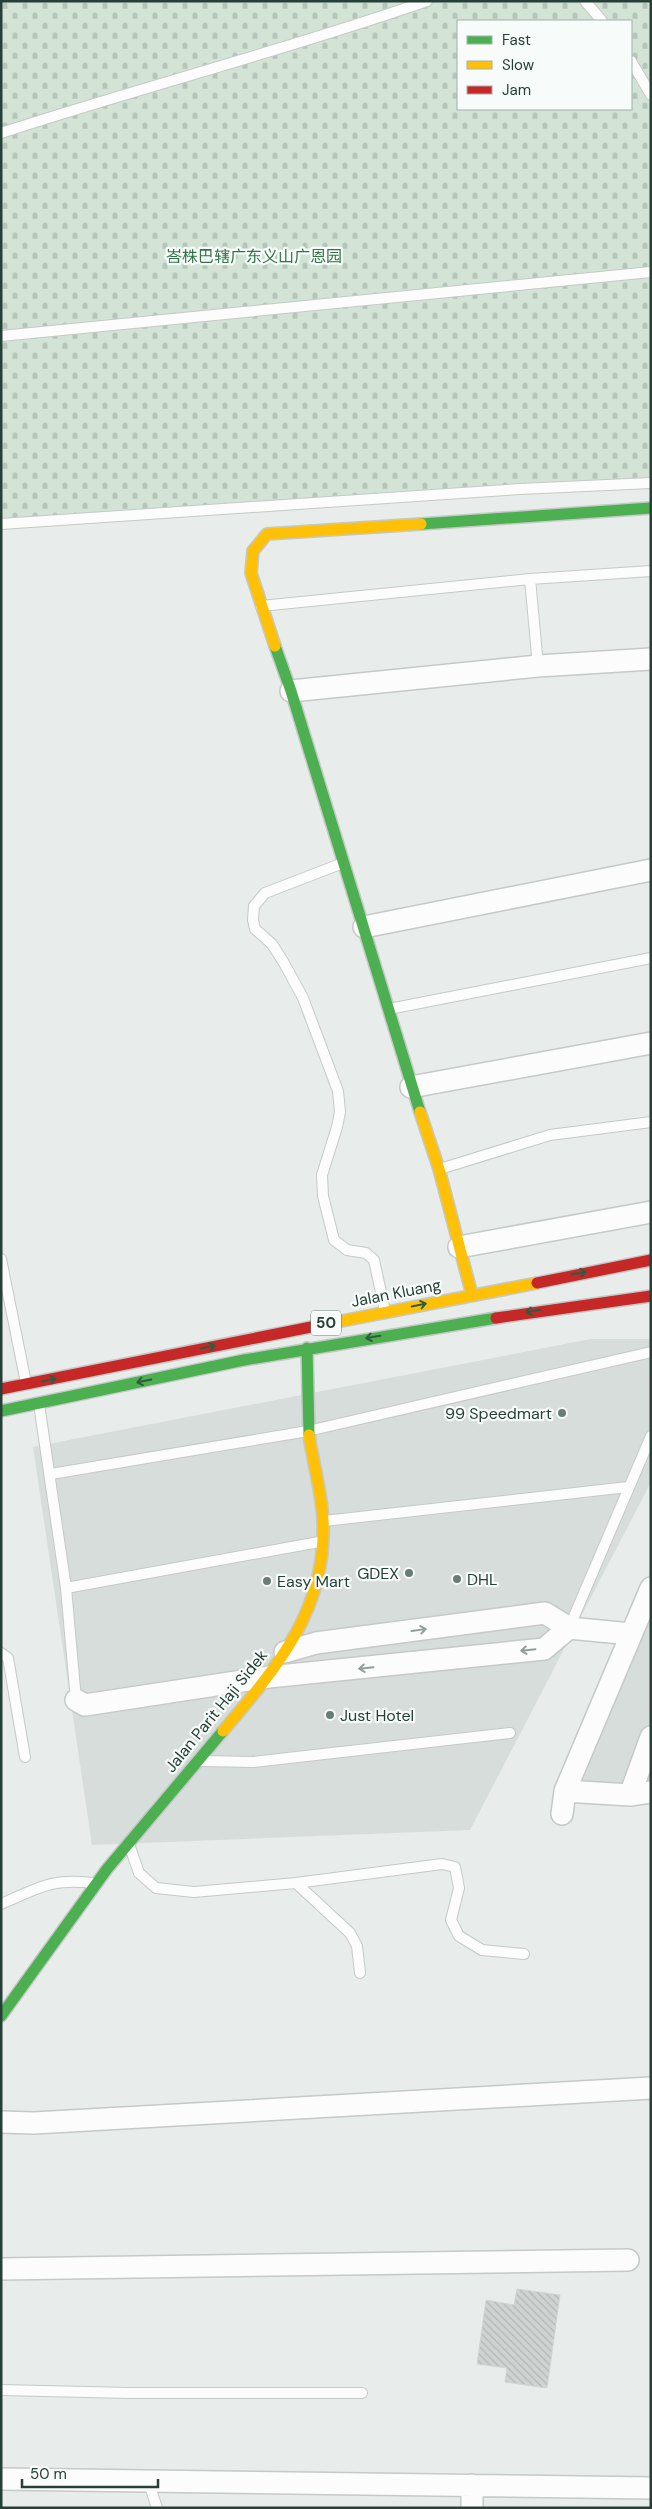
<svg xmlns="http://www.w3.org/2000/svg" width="652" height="2509" font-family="'DM Sans','Noto Sans SC',sans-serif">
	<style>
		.built { fill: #d7ddda }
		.cemetery { fill: url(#cemetery-stones); fill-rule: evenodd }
		.building { fill: url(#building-back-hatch); stroke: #d1d5d3 }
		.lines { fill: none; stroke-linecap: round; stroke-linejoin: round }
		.lane-casing { stroke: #c5c9c7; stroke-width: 12 }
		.street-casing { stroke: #c5c9c7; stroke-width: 24 }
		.fast-casing { stroke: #c4c9c7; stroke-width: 14 }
		.slow-casing { stroke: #c4c9c7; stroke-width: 14 }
		.jam-casing { stroke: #c4c9c7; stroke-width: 14 }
		.lane { stroke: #fcfcfc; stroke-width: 10 }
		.street { stroke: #fcfcfc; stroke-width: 21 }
		.fast { stroke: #4caf50; stroke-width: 11 }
		.slow { stroke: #ffc107; stroke-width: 11 }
		.jam { stroke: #c62828; stroke-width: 11 }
		.oneway { stroke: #305c3d }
		.oneway2 { stroke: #919e9a }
		.poi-dot { fill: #6a7c76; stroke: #f7fbf9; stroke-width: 2 }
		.labels { text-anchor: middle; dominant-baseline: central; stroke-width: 4.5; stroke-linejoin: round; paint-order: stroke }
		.shield { fill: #f7fbf9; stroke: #657871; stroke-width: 1 }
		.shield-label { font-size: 15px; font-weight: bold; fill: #264037 }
		.park-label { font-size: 16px; fill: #327448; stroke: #f7fbf9 }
		.street-label { font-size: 16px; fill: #264037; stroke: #f7fbf9 }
		.poi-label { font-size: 16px; fill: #264037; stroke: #f7fbf9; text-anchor: start }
	</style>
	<defs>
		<pattern id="cemetery-stones" width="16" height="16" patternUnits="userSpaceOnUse" patternTransform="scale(1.25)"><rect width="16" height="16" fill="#d3e4d7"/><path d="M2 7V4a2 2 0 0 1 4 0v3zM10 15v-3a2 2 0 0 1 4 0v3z" fill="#b5c5b9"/></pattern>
		<pattern id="building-back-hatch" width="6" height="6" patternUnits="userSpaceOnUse" patternTransform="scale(1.25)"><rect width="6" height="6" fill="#cfd4d2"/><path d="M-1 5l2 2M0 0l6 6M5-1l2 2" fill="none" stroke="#b2b7b5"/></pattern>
	</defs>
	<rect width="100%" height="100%" fill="#e8ecea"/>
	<path class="built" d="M 591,1339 L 651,1339 L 651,1482 L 470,1830 L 92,1845 L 33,1447 Z
		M 651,1571 L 651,1798 L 560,1787 L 631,1617 Z"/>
	<path class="cemetery" d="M 1,1 L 651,1 L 651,481 L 1,529 ZM 458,21 L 631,21 L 631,109 L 458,109 Z"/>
	<path class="building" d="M 517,2289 L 560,2295 L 547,2388 L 505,2382 L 507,2368 L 477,2364 L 486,2300 L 514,2305 Z"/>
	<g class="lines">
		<g class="lane-casing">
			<path id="lane" d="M 585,1 L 602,21
				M 631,61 L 651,95
				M 1,133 C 142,87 286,50 427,1
				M 1,336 L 651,272
				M 1,524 L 520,489 L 651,483
				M 530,579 L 538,666
				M 261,606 L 530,579 L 651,571
				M 343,863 L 265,893 L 254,906 L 253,920 L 255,929 L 272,944 L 284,963 L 303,998 L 338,1091 L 340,1112 L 337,1127 L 322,1175 L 323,1196 L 334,1240 L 347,1250 L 366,1253 L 374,1260 L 385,1311
				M 389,1009 L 651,958
				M 440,1169 L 550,1135 L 651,1122
				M 1,1259 L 26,1383
				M 39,1404 L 66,1588 L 76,1700
				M 51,1474 L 308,1431 L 651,1352
				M 324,1521 L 628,1487
				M 66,1588 L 319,1542
				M 569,1628 L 651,1436
				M 1,1653 L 8,1658 L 25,1757
				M 203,1761 L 253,1762 L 510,1733
				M 130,1847 L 139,1873 L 156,1888 L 194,1892 L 296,1883 L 442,1864 L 455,1867 L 459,1888 L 451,1920 L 459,1936 L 482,1950 L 524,1954
				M 296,1883 L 350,1933 L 357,1946 L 360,1973
				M 1,1904 C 39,1888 50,1878 93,1883
				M 1,2390 L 129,2393 L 362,2393
				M 148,2480 L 157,2508"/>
		</g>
		<g class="street-casing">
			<path id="street" d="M 291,691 L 538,666 L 651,659
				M 364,927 L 651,870
				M 411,1087 L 651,1043
				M 459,1247 L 651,1212
				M 285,1652 L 316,1643 L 545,1613 L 569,1628 L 631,1634
				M 76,1700 L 85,1705 L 269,1677 L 544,1649 L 569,1628
				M 565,1791 L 630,1795 L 651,1792
				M 630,1795 L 651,1737
				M 562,1814 L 565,1791 L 651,1588
				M 1,2122 L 34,2123 L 651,2088
				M 1,2269 L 628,2260
				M 1,2479 L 651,2488
				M 472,2508 L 472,2485"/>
		</g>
		<g class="fast-casing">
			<path id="fast" d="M 421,524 L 651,508
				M 275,646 L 291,691 L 420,1112
				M 307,1348 L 309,1435
				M 1,1411 L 244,1360 L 496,1318
				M 1,2016 L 107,1869 L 223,1731"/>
		</g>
		<g class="slow-casing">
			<path id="slow" d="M 275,646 L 251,573 L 253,551 L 267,534 L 421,524
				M 420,1112 L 439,1169 L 472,1295
				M 316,1326 L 537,1283
				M 223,1731 C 277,1667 327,1610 323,1521 C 322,1493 313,1463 309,1435"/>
		</g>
		<g class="jam-casing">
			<path id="jam" d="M 537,1283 L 651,1260
				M 496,1318 L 651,1296
				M 1,1389 L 316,1326"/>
		</g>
		<use href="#lane" class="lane"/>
		<use href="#street" class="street"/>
		<use href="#fast" class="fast"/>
		<use href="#slow" class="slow"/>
		<use href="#jam" class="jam"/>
	</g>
	<defs><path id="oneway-shaft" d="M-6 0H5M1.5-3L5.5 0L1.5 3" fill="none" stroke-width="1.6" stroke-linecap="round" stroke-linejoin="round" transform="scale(1.25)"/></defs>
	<g class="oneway">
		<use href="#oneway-shaft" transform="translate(579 1273) rotate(-10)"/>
		<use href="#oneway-shaft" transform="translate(419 1305) rotate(-11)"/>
		<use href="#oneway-shaft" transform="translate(533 1311) rotate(171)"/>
		<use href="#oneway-shaft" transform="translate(373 1337) rotate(171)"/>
		<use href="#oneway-shaft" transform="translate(208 1347) rotate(-12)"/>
		<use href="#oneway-shaft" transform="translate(49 1380) rotate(-12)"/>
		<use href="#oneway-shaft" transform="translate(144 1381) rotate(169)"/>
	</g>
	<g class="oneway2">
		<use href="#oneway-shaft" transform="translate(419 1630) rotate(-8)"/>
		<use href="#oneway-shaft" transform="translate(528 1650) rotate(174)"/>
		<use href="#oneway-shaft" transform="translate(366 1668) rotate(174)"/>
	</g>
	<g class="poi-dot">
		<circle cx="562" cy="1413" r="5"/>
		<circle cx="409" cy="1573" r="5"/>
		<circle cx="457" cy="1579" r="5"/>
		<circle cx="267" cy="1581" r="5"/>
		<circle cx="330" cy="1715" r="5"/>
	</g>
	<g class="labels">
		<rect class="shield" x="311" y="1310.5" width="30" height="25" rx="4"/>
		<g class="shield-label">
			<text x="326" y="1323">50</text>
		</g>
		<g class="park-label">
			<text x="254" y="256">峇株巴辖广东义山广恩园</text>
		</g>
		<g class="street-label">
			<text transform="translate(396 1293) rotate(-11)">Jalan Kluang</text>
			<text transform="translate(216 1711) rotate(-51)">Jalan Parit Haji Sidek</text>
		</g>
		<g class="poi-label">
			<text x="552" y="1413" text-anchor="end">99 Speedmart</text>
			<text x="399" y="1573" text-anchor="end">GDEX</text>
			<text x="467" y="1579">DHL</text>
			<text x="277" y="1581">Easy Mart</text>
			<text x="340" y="1715">Just Hotel</text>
		</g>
	</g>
	<rect width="652" height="2509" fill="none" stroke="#264037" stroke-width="5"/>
	<rect x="457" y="20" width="175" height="90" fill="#f7fbf9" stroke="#a3b0ab"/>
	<rect x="467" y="36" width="25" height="8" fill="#4caf50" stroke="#a3b0ab"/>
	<text x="502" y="45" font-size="15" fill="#264037">Fast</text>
	<rect x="467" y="61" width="25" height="8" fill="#ffc107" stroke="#a3b0ab"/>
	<text x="502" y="70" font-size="15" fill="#264037">Slow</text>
	<rect x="467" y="86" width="25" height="8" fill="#c62828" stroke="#a3b0ab"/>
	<text x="502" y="95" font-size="15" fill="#264037">Jam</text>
	<path d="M22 2479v8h136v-8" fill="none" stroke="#264037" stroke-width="2.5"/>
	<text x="30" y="2479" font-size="15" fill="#264037" stroke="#f7fbf9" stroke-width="4" paint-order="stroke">50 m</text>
</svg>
